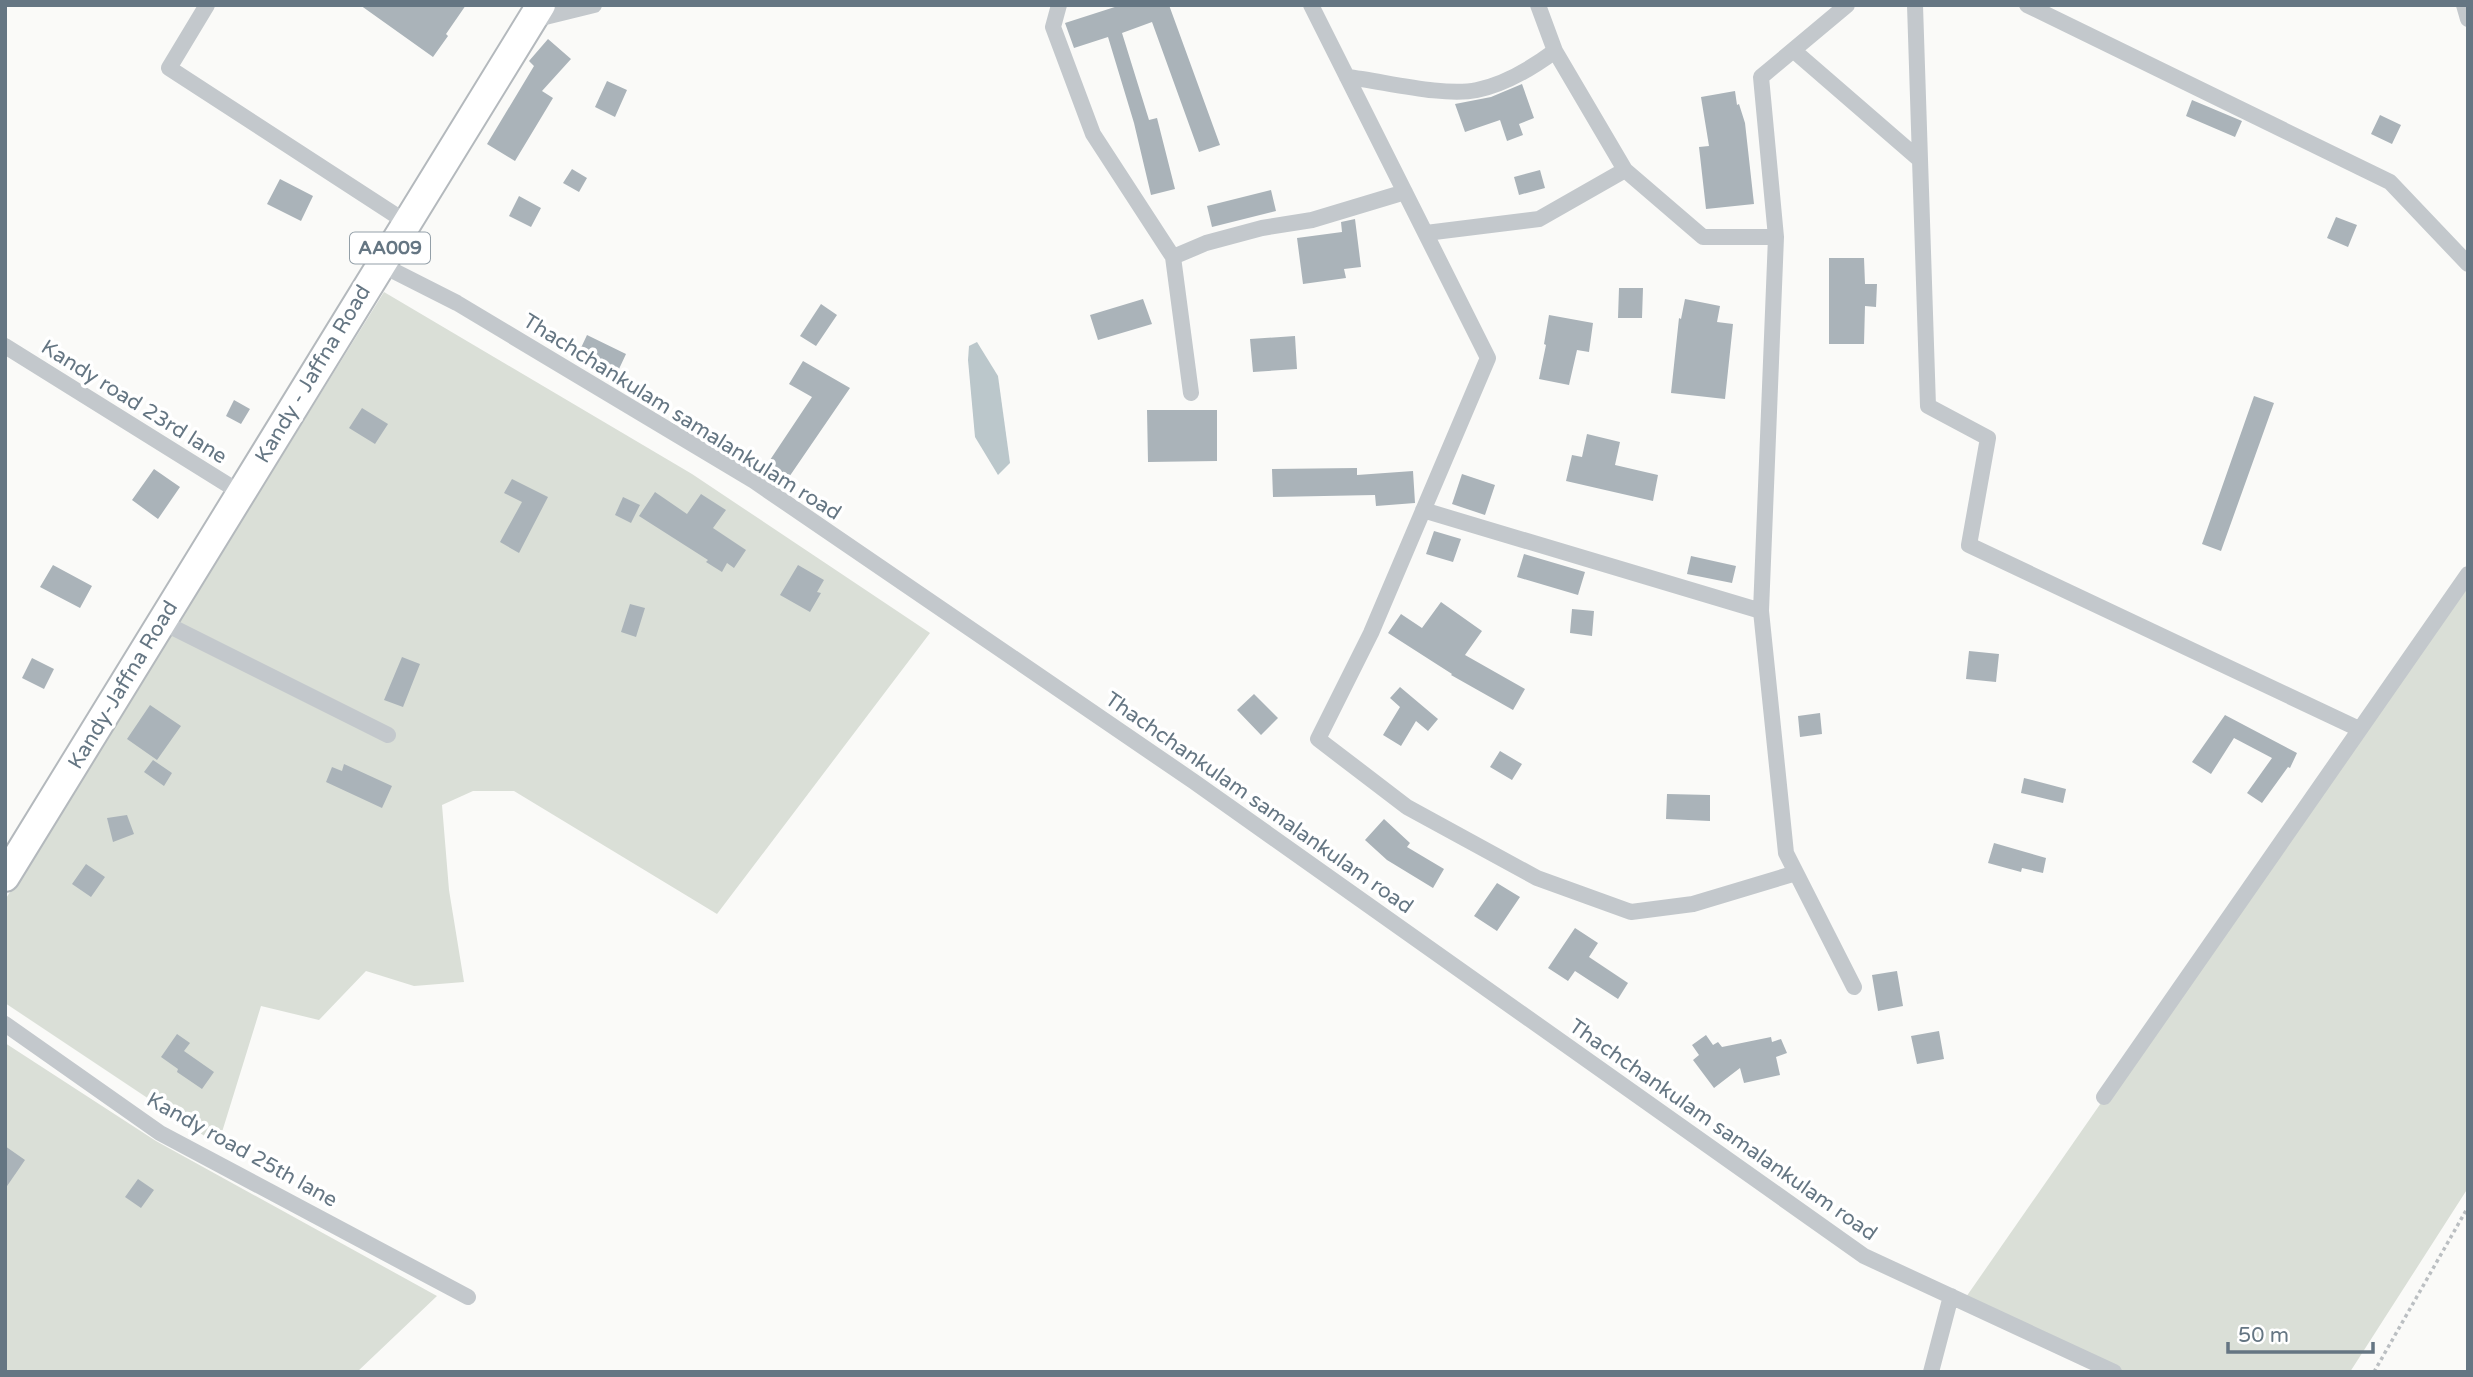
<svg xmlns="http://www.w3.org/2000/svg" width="2473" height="1377" font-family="'Varela Round',sans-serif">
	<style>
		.green { fill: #dadfd7 }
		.water { fill: #bbc7cb }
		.building { fill: #aab3b9 }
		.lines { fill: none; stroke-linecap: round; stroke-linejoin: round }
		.trunk-casing { stroke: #b4b9bd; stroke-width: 32 }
		.path { stroke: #bbbfc2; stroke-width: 3.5; stroke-dasharray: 3.5 3.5; stroke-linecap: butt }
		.minor { stroke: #c3c8cc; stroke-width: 16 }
		.trunk { stroke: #fff; stroke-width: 28 }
		.labels { text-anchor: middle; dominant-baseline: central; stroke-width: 7; stroke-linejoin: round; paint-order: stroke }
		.shield { fill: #fff; stroke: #939fa8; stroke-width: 2 }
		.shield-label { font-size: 19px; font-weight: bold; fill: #657683 }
		.street-label { font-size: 21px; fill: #657683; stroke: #fff }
	</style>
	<rect width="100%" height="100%" fill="#fafaf8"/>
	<path class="green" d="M 384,292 L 692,474 L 930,633 L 717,914 L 514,791 L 473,791 L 442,805 L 449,890 L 464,982 L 414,986 L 366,971 L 319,1020 L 261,1006 L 218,1145 L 5,1003 L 5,900 Z
		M 2468,575 L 2468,1188 L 2350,1372 L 2125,1372 L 1964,1300 Z
		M 5,1043 L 156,1141 L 437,1296 L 357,1372 L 5,1372 Z"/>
	<path class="water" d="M 977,342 L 998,376 L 1010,463 L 998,475 L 975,437 L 968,360 L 969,346 Z"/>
	<path class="building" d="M 360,5 L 466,5 L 446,34 L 448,36 L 433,57 Z
		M 1121,5 L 1169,5 L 1220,145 L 1199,152 L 1152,22 L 1122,33 L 1149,120 L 1157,118 L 1175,189 L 1151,195 L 1134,123 L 1108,37 L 1074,48 L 1065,23 Z
		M 548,39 L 571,59 L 542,91 L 553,98 L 515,161 L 487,144 L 534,66 L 529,61 Z
		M 607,81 L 627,90 L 615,117 L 595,107 Z
		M 1522,84 L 1534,118 L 1519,124 L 1523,135 L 1507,141 L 1500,120 L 1465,132 L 1455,104 L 1491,97 Z
		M 1735,91 L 1737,105 L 1739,104 L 1745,123 L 1754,204 L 1706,209 L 1699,147 L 1709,146 L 1701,97 Z
		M 2192,100 L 2242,121 L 2235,137 L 2186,116 Z
		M 2380,115 L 2401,125 L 2392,144 L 2371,134 Z
		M 572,169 L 587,178 L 579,192 L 563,183 Z
		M 1540,170 L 1545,188 L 1519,195 L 1514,177 Z
		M 280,179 L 313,196 L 301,221 L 267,204 Z
		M 1271,190 L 1276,211 L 1212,227 L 1207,206 Z
		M 519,196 L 541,208 L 531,227 L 509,216 Z
		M 2336,217 L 2357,225 L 2348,247 L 2327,238 Z
		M 1355,219 L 1361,267 L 1344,269 L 1346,278 L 1303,284 L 1297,238 L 1342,232 L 1341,222 Z
		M 1829,258 L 1864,258 L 1865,284 L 1877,284 L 1876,307 L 1865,306 L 1864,344 L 1829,344 Z
		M 1619,288 L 1643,288 L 1642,318 L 1618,318 Z
		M 1143,299 L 1152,324 L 1098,340 L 1090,315 Z
		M 1685,299 L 1720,306 L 1717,322 L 1733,324 L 1725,399 L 1671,393 L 1679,318 L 1681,319 Z
		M 821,304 L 837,315 L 816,346 L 800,336 Z
		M 1549,315 L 1593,323 L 1589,352 L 1577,350 L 1569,385 L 1539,379 L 1546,345 L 1544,344 Z
		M 587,335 L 626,354 L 619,369 L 580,350 Z
		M 1295,336 L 1297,369 L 1253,372 L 1250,339 Z
		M 803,361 L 850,388 L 787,480 L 766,466 L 812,397 L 789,384 Z
		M 2254,396 L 2274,403 L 2221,551 L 2202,544 Z
		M 234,400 L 250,409 L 241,424 L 226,416 Z
		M 362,408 L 388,424 L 375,444 L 349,428 Z
		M 1147,410 L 1217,410 L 1217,461 L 1148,462 Z
		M 1587,434 L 1620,442 L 1615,465 L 1658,475 L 1653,501 L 1566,481 L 1572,455 L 1582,457 Z
		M 1357,468 L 1357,475 L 1413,471 L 1415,503 L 1376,506 L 1375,495 L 1273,497 L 1272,469 Z
		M 154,469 L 180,487 L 158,519 L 132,500 Z
		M 1462,474 L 1495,485 L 1485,515 L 1452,504 Z
		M 512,479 L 548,497 L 519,553 L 500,542 L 522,502 L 504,493 Z
		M 655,492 L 687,514 L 701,494 L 726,510 L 713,528 L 746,550 L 734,568 L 727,563 L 722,572 L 706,562 L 708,560 L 639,516 Z
		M 623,497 L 640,505 L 631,523 L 615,515 Z
		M 1434,531 L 1461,539 L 1453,562 L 1426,554 Z
		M 1524,554 L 1585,572 L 1578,595 L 1517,577 Z
		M 1691,556 L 1736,566 L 1732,583 L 1687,574 Z
		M 53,565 L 92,586 L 80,608 L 40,587 Z
		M 798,565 L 824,580 L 817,592 L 821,593 L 810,612 L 780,595 Z
		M 1441,602 L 1482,631 L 1465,655 L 1525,689 L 1513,710 L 1451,675 L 1452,674 L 1388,633 L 1401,614 L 1422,628 Z
		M 630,604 L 645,608 L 636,637 L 621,632 Z
		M 1572,609 L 1594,611 L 1592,636 L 1570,633 Z
		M 1969,651 L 1999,654 L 1996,682 L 1966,679 Z
		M 402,657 L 420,664 L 403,707 L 384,700 Z
		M 32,658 L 54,669 L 44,689 L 22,678 Z
		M 1400,687 L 1438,719 L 1428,731 L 1416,721 L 1401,746 L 1383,735 L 1400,707 L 1390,698 Z
		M 1254,694 L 1278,718 L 1261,735 L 1237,710 Z
		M 150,705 L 181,726 L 157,760 L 127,739 Z
		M 1820,713 L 1822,734 L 1800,737 L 1798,716 Z
		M 2225,715 L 2297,753 L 2290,768 L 2288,767 L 2262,803 L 2247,793 L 2272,758 L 2234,738 L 2211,774 L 2192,762 Z
		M 1500,751 L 1522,764 L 1512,780 L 1490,767 Z
		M 153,760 L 172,773 L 164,786 L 144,772 Z
		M 344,764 L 392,786 L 382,808 L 326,782 L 332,767 L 342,771 Z
		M 2024,778 L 2066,789 L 2063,803 L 2021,793 Z
		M 1667,794 L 1710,795 L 1710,821 L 1666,819 Z
		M 127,815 L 134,834 L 113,842 L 107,818 Z
		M 1384,819 L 1410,843 L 1407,847 L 1444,869 L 1433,888 L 1387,860 L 1365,840 Z
		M 1994,843 L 2046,858 L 2043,873 L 2022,868 L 2021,872 L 1988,863 Z
		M 86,864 L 105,877 L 91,897 L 72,884 Z
		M 1497,883 L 1520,897 L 1497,931 L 1474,916 Z
		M 1575,928 L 1598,943 L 1589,957 L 1628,983 L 1618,999 L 1575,971 L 1568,981 L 1548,968 Z
		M 1897,971 L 1903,1006 L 1878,1011 L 1872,975 Z
		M 1939,1031 L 1944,1059 L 1917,1064 L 1911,1036 Z
		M 177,1034 L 190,1043 L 184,1051 L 214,1072 L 202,1089 L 177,1072 L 178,1069 L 161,1057 Z
		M 1706,1035 L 1713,1045 L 1718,1042 L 1722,1047 L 1771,1037 L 1772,1042 L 1781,1039 L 1787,1053 L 1776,1057 L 1780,1075 L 1744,1083 L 1740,1068 L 1714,1088 L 1693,1060 L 1699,1055 L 1692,1045 Z
		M 5,1146 L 25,1160 L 5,1189 Z
		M 138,1179 L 154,1190 L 141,1208 L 125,1197 Z"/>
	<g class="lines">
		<g class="trunk-casing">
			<path id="trunk" d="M 5,877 L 541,5"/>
		</g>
		<path class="path" d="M 2374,1372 L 2468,1207"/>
		<path class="minor" d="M 207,5 L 169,68 L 406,222
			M 1059,5 L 1053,27 L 1093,134 L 1173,257 L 1191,393
			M 1311,5 L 1488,358 L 1371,633 L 1318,739 L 1407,807 L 1537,878 L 1631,912 L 1693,904 L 1796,873
			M 1538,5 L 1555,51 L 1625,170 L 1703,237 L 1776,237
			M 1847,5 L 1761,77 L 1776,237 L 1761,611 L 1786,853 L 1854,987
			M 1915,5 L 1928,406 L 1988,438 L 1969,545 L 2359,729
			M 2027,5 L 2390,182 L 2468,264
			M 2464,5 L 2468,19
			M 533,20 L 594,5
			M 1793,50 L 1920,160
			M 1347,77 C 1383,81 1443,97 1477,90 C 1506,84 1532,68 1555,51
			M 1426,233 L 1539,219 L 1625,170
			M 1173,257 L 1206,243 L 1262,228 L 1312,220 L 1405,192
			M 380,264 L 457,303 L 754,481 L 1193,781 L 1864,1256 L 2114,1372
			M 5,346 L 241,493
			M 1423,510 L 1761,611
			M 162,622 L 388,735
			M 5,1024 L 160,1133 L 468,1297
			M 2104,1097 L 2468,574
			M 1931,1372 L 1951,1296"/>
		<use href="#trunk" class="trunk"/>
	</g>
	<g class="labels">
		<rect class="shield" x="350" y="232.5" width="80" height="31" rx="5"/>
		<g class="shield-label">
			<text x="390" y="248">AA009</text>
		</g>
		<g class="street-label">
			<text transform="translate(313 374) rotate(-59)">Kandy - Jaffna Road</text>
			<text transform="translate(134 402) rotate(32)">Kandy road 23rd lane</text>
			<text transform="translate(682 417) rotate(32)">Thachchankulam samalankulam road</text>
			<text transform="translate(123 685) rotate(-59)">Kandy-Jaffna Road</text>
			<text transform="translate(1259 803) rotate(35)">Thachchankulam samalankulam road</text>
			<text transform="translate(1723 1130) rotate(35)">Thachchankulam samalankulam road</text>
			<text transform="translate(242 1150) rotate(29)">Kandy road 25th lane</text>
		</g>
	</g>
	<rect width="2473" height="1377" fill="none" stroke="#657683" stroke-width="14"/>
	<path d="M2228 1342v10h145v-10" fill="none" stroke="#657683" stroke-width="3.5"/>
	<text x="2238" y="1342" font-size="21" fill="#657683" stroke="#ffffff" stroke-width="5" paint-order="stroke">50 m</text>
</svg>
